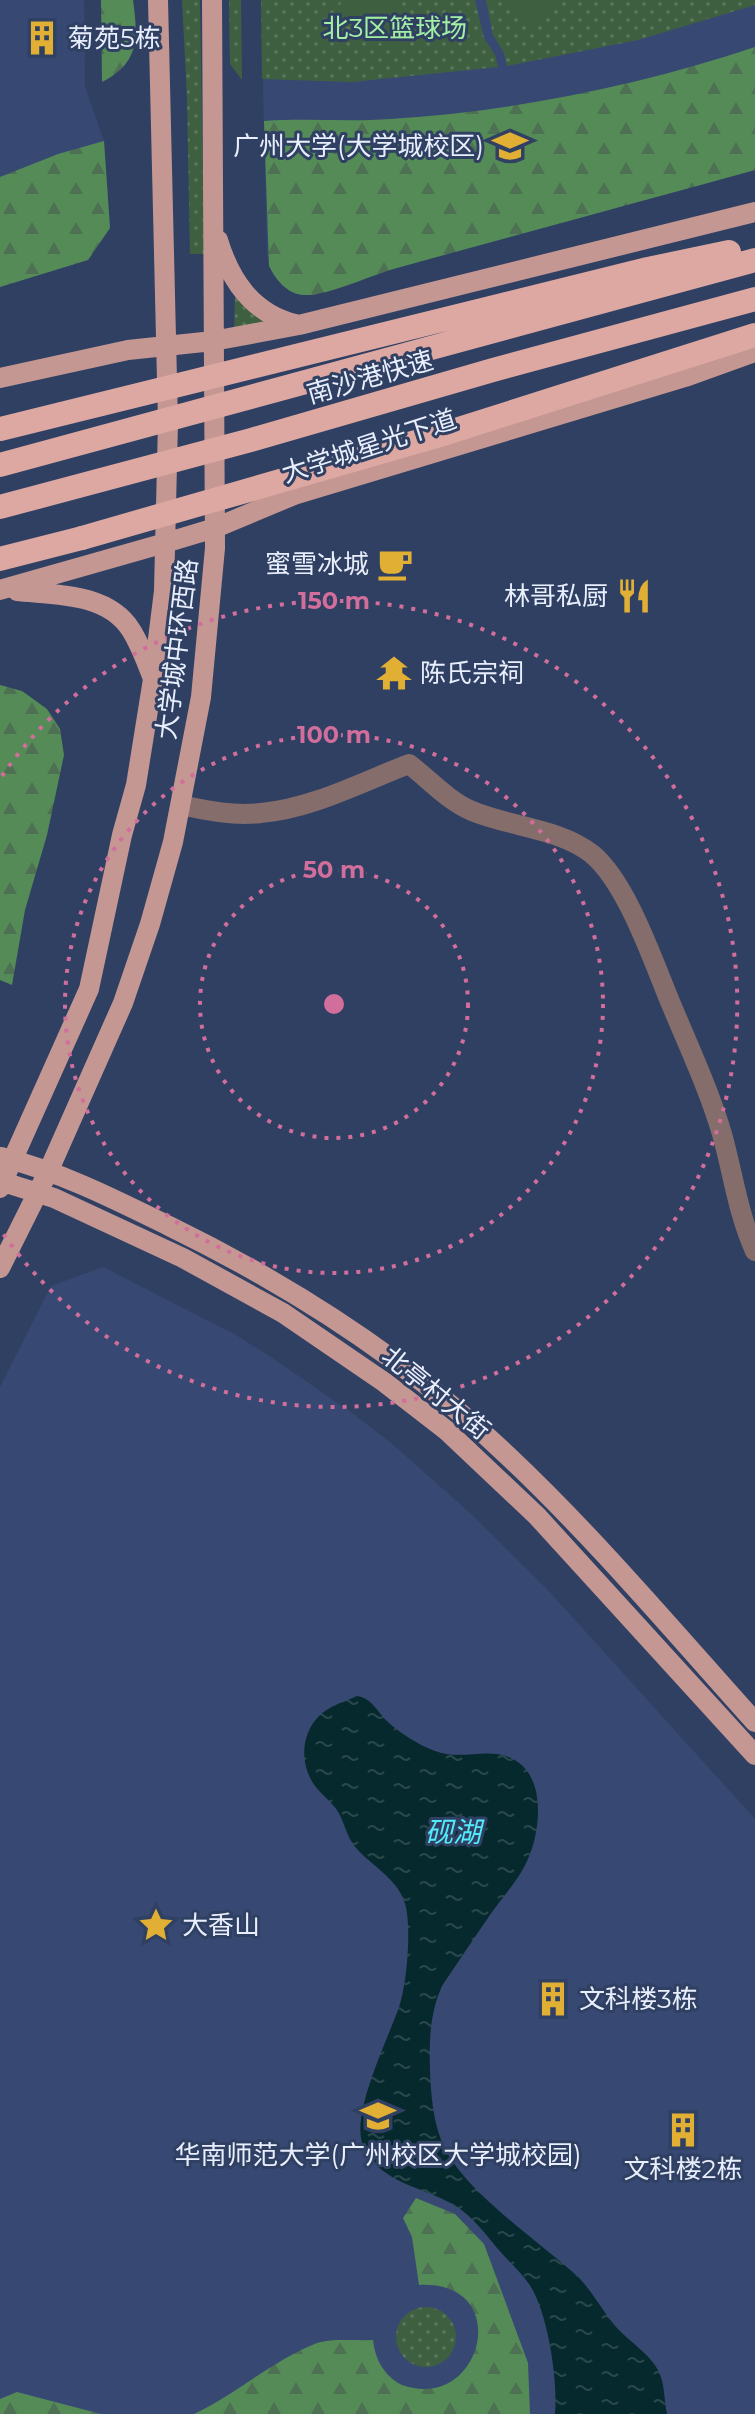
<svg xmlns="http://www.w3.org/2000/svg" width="755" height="2414" font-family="Montserrat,'Noto Sans SC',sans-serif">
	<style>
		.built { fill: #374973 }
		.green { fill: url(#green-dots) }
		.forest { fill: url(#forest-firs) }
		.pitch { fill: #3f6040 }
		.water { fill: url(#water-ripples) }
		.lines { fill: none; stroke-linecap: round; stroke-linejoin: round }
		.minor { stroke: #846d6b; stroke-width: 20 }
		.major { stroke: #c49793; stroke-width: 20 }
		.highway { stroke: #dda8a2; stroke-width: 24 }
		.highway-bridge { stroke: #dda8a2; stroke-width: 24 }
		.ring { fill: none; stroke: #d16e9b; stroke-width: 4; stroke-dasharray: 4 8 }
		.labels { text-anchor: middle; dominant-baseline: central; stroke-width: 6; stroke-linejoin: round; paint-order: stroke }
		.park-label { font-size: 26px; fill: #a3f0a5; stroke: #304063 }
		.poi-label { font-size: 26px; fill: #e8eefc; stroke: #304063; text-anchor: start }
		.street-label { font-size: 26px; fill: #e8eefc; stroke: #304063 }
		.water-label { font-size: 28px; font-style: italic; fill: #52ebfb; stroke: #304063 }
		.centre { fill: #d16e9b; stroke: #304063; stroke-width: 4 }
		.ring-label { font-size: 24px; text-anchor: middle; font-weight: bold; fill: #d16e9b; stroke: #304063; stroke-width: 6; stroke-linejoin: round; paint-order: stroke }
	</style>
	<defs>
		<pattern id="green-dots" width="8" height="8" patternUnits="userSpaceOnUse" patternTransform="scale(2)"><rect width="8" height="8" fill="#3f6040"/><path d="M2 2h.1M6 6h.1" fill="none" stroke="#5b775c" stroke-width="1.8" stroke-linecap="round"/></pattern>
		<pattern id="forest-firs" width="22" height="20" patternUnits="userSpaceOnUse" patternTransform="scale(2)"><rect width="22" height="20" fill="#548b57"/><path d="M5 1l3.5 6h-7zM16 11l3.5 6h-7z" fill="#4e7053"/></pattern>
		<pattern id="water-ripples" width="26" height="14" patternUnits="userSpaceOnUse" patternTransform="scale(2)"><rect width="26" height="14" fill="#06292d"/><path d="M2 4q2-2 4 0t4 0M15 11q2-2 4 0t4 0" fill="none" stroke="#2a484c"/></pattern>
	</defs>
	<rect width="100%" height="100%" fill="#304063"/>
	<path class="built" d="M 0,0 L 84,0 L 85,87 L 104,141 L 110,228 L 88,260 L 0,287 Z
		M 261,0 L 755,0 L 755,170 L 378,273 L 314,295 L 295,294 L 273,275 L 267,255 Z
		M 103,1267 L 234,1334 L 271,1357 L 352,1413 L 391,1443 L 469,1512 L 547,1589 L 755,1819 L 755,2414 L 0,2414 L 0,1387 L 51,1286 Z"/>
	<path class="green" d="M 182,0 L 200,0 L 204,254 L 190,254 L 187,97 Z
		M 229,0 L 241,0 L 242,80 L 230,64 Z
		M 261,0 L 475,0 L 484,38 L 495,55 L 498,67 L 352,82 L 262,79 Z
		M 486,0 L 755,0 L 755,5 L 638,40 L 507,66 L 504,53 L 493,35 Z
		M 235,295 L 276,325 L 234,336 Z
		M396 2337a30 30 0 1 1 60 0a30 30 0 1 1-60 0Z"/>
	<path class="forest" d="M 101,0 L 133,0 C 138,37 140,63 102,82 Z
		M 755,47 L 755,170 C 636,203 516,235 397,268 C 374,274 325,297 304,295 C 287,294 276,280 269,266 L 264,121 C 306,118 349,122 391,119 C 515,111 638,86 755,47 Z
		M 104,141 L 110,228 L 88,260 L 0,287 L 0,177 L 58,154 Z
		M 0,685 L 22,691 L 47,709 L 60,729 L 64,755 L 47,835 L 25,910 L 12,985 L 0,980 Z
		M 416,2198 L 455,2214 L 484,2244 L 528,2363 L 530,2414 L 194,2414 C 237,2394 273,2360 317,2343 C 333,2338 356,2341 373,2340 C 375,2359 384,2376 402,2385 C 482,2414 516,2280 419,2285 L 412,2237 L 403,2218 Z
		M 17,2392 L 101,2414 L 0,2414 L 0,2399 Z"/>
	<path class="pitch" d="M 344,0 L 393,0 L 422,25 L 395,56 L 339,6 Z
		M 503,0 L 558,0 L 534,27 Z"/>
	<path class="water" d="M 357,1696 C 372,1698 378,1713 388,1722 C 401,1734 419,1745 435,1751 C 463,1762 492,1744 518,1762 C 546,1782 540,1832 528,1859 C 519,1880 503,1896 490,1915 C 474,1938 458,1962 442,1986 C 430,2013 429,2040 430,2070 C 431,2096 433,2123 444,2147 C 466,2192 538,2241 576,2275 C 592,2290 602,2311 617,2328 C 630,2342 651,2355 659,2372 C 665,2385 664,2400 667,2414 L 555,2414 C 558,2380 548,2312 529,2284 C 520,2271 507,2260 497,2248 C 484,2232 472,2216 454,2205 C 423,2187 381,2183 364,2148 C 348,2117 389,2038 400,2004 C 407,1980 411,1932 406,1907 C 400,1880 373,1867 356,1848 C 346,1837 345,1822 337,1810 C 330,1800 319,1793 313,1783 C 300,1763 301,1734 319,1716 C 329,1706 344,1702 357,1696 Z"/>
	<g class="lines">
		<path class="minor" d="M 181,805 C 208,811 234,816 261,813 C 311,809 362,782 409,764 C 430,780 447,800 472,811 C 510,827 559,828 592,854 C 627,883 653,961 671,1004 C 689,1047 709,1090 722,1134 C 733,1173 738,1214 755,1251"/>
		<path class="major" d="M 218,240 C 230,280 252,313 295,324
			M 0,378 L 128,350 L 213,341 L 299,325 L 755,212
			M 0,590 L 165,543 L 215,528 L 294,495 L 685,377 L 755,352
			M 17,591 C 56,595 108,593 131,630 C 140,644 146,661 152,676
			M 1,1157 C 61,1172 114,1199 169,1226 C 292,1286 409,1361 508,1456 C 596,1539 674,1632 755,1722
			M 0,1181 L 54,1198 L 183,1258 L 283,1313 L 384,1382 L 446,1430 L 537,1516 L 755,1755
			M 0,1188 L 89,989 L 122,835 L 136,785 L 153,679 L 164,591 L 168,422 L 158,0
			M 0,1268 L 49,1170 L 123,1003 L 150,924 L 173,842 L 201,697 L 215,548 L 212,0"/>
		<path class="highway" d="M 0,559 L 82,538"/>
		<path class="highway-bridge" d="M 0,429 L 648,269 L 729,252
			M 0,465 L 755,260
			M 0,507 L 251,440 L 493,370 L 755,299
			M 82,538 L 440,435 L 755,335"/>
	</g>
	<g class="ring">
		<circle cx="334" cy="1004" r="134"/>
		<circle cx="334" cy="1004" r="269"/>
		<path d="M2 776A403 403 0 1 1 2 1232"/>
	</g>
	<defs>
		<g id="building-bare" transform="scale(2.76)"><path d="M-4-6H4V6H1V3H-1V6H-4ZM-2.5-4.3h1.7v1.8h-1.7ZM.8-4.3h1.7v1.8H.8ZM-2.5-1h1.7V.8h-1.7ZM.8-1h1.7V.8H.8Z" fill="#e1af34" stroke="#304063" stroke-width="2.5" paint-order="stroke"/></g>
		<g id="university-bare" transform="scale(2.76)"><path d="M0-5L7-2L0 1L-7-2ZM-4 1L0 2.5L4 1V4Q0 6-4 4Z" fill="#e1af34" stroke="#304063" stroke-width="2.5" paint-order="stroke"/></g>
		<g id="cafe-bare" transform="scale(2.76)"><path d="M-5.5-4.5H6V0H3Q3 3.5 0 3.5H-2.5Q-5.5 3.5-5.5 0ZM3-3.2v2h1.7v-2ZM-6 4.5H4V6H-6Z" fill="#e1af34" stroke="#304063" stroke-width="2.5" paint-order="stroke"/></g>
		<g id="restaurant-bare" transform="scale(2.76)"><path d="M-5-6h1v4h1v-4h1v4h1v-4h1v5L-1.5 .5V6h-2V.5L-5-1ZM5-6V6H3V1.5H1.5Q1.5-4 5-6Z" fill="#e1af34" stroke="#304063" stroke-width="2.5" paint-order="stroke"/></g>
		<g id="temple-bare" transform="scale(2.76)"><path d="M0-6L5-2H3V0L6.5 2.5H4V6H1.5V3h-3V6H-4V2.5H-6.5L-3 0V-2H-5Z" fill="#e1af34" stroke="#304063" stroke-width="2.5" paint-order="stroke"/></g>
		<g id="sight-bare" transform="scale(2.76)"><path d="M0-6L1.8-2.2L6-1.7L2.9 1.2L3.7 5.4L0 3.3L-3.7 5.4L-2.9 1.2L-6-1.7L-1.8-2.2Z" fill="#e1af34" stroke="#304063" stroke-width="2.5" paint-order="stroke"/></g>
	</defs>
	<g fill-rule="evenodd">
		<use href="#building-bare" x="42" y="38"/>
		<use href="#university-bare" x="510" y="146"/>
		<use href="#cafe-bare" x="395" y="564"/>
		<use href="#restaurant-bare" x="634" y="596"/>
		<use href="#temple-bare" x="394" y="673"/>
		<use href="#sight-bare" x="156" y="1925"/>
		<use href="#building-bare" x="553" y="1999"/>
		<use href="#university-bare" x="378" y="2116"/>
		<use href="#building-bare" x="683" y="2130"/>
	</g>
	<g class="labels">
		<g class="park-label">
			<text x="395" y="28">北3区篮球场</text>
		</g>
		<g class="poi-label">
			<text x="68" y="38">菊苑5栋</text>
			<text x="484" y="146" text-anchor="end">广州大学(大学城校区)</text>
			<text x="369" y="564" text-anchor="end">蜜雪冰城</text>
			<text x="608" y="596" text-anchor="end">林哥私厨</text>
			<text x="420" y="673">陈氏宗祠</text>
			<text x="182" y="1925">大香山</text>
			<text x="579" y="1999">文科楼3栋</text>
			<text x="378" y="2155" text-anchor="middle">华南师范大学(广州校区大学城校园)</text>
			<text x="683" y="2169" text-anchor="middle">文科楼2栋</text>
		</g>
		<g class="street-label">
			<text transform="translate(370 377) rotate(-16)">南沙港快速</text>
			<text transform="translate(369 446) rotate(-18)">大学城星光下道</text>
			<text transform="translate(177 649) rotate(-83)">大学城中环西路</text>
			<text transform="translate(436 1393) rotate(39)">北亭村大街</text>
		</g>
		<g class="water-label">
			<text x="453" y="1832">砚湖</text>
		</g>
	</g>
	<circle cx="334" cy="1004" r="12" class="centre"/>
	<g class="ring-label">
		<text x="334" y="609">150 m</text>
		<text x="334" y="743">100 m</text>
		<text x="334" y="878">50 m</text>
	</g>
</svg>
